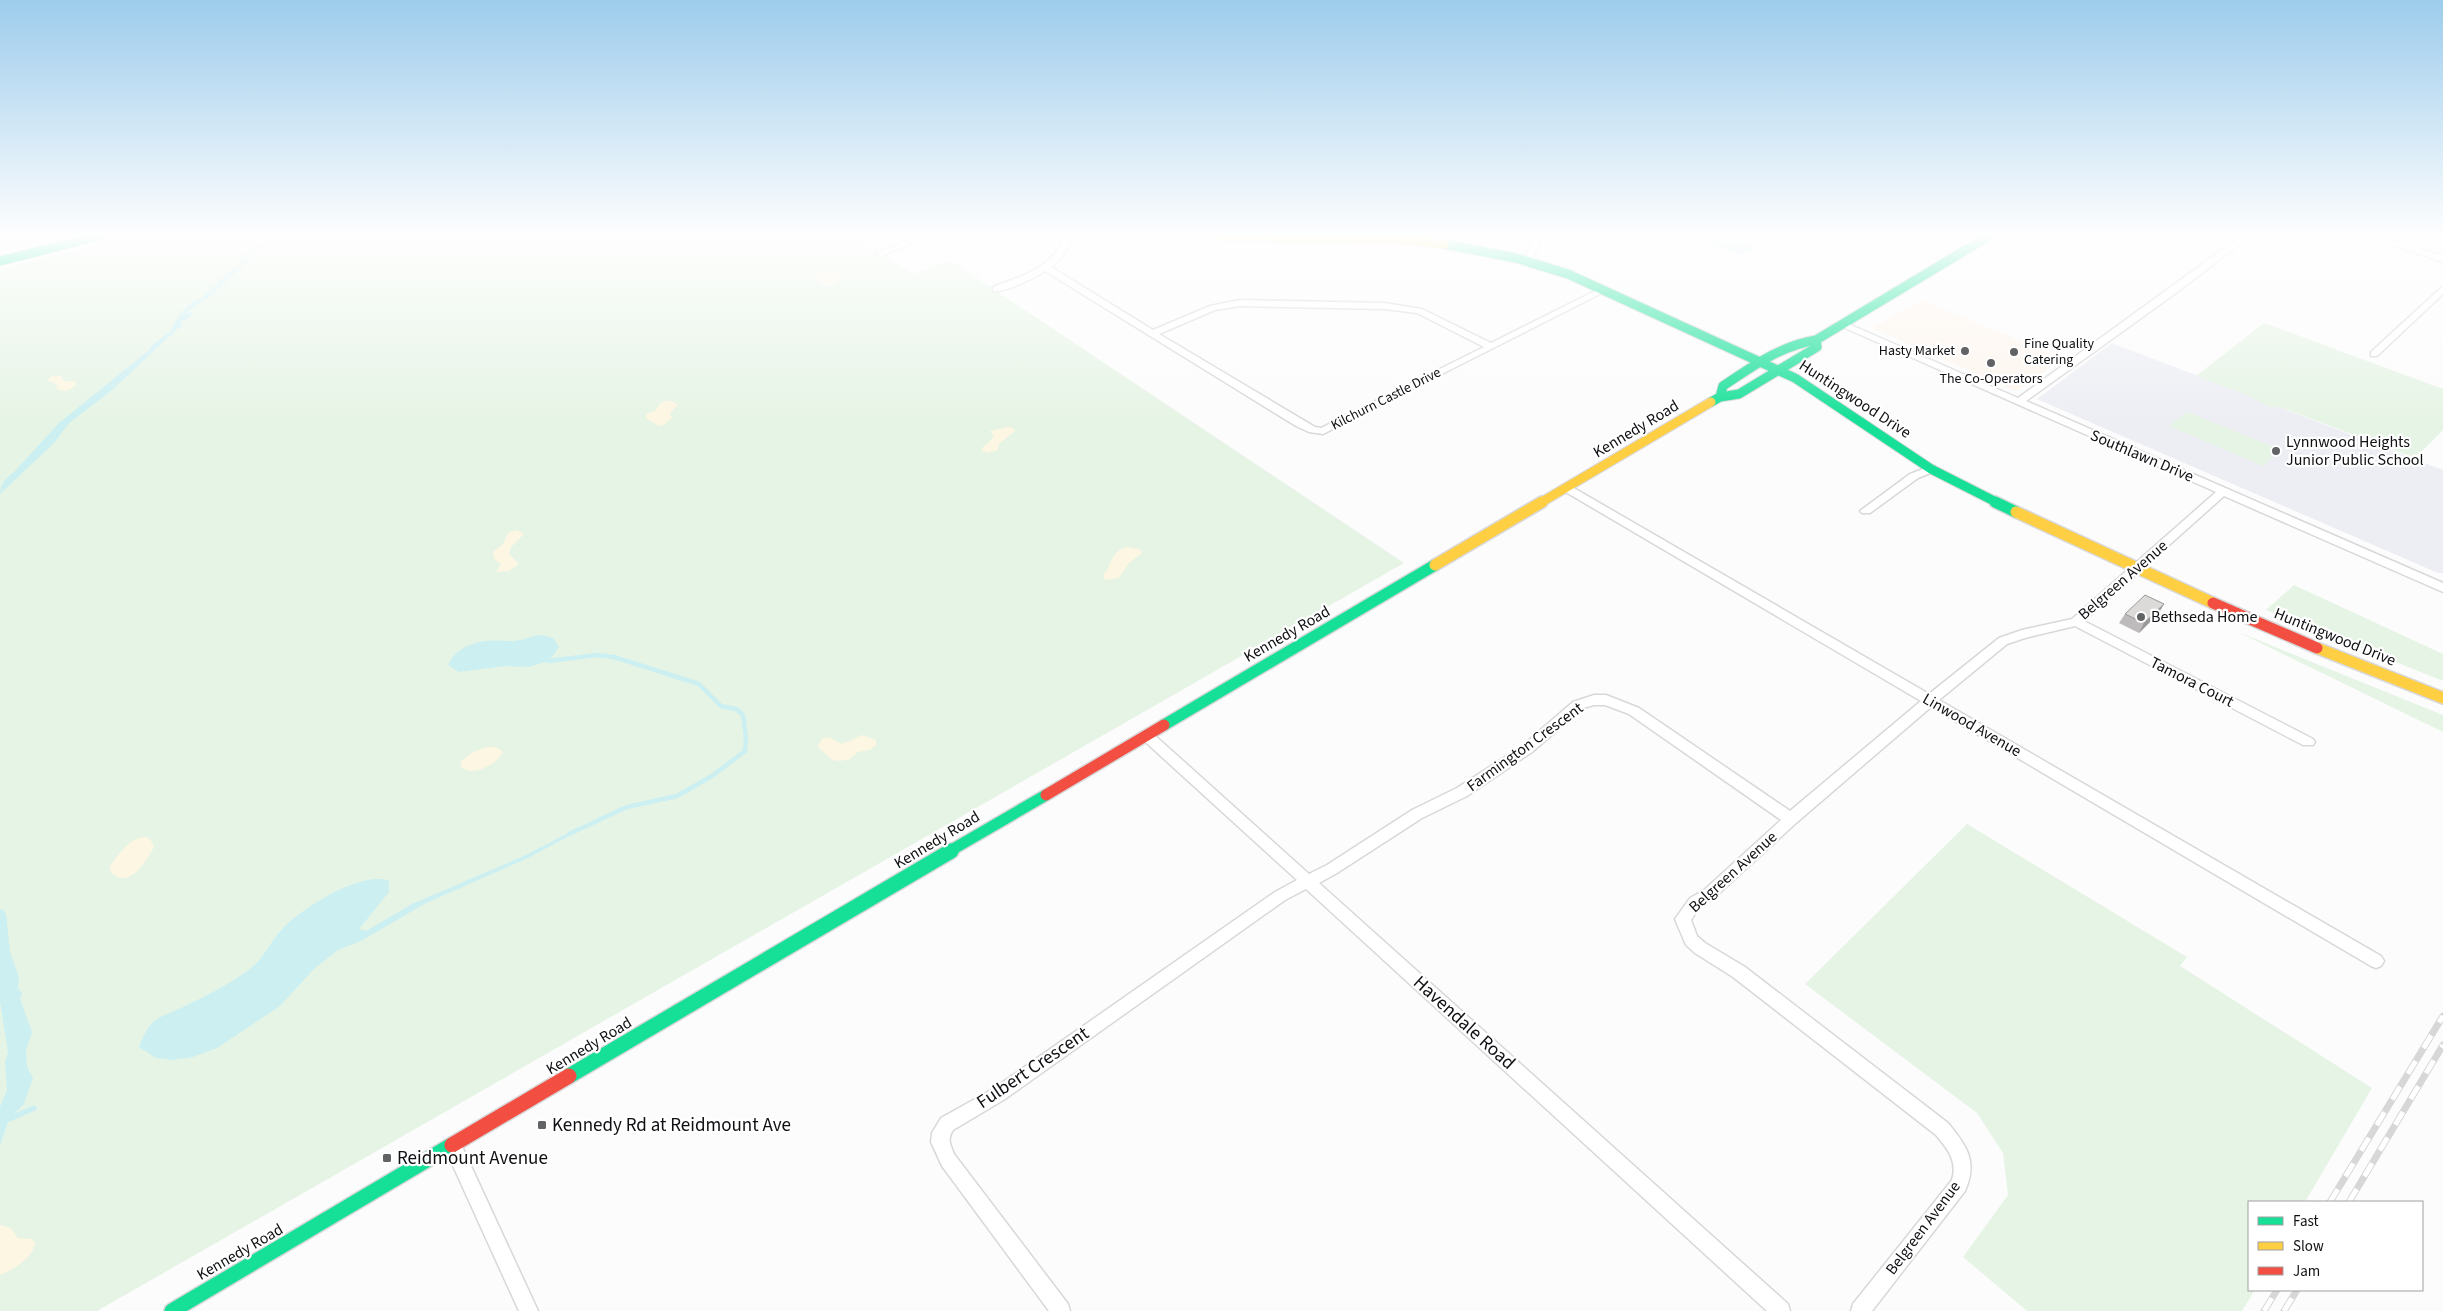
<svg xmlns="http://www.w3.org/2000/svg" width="2443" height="1311" font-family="'Source Sans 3',sans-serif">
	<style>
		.commercial { fill: #fdf5ed }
		.built { fill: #edeef4 }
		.green { fill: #e6f4e5 }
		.sand { fill: #fcf6e2 }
		.water { fill: #cceff2 }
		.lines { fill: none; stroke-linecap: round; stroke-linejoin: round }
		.stream-far1 { stroke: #cceff2; stroke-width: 4.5 }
		.stream { stroke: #cceff2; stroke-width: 5.5 }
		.street-casing { stroke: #d8d8da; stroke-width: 3 }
		.fast-far2-casing { stroke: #d8d8da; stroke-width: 11 }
		.fast-far1-casing { stroke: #d8d8da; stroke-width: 14 }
		.fast-casing { stroke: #d8d8da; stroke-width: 18 }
		.slow-far1-casing { stroke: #d8d8da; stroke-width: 11 }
		.slow-casing { stroke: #d8d8da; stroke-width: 14 }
		.jam-far1-casing { stroke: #d8d8da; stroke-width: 14 }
		.jam-casing { stroke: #d8d8da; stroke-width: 18 }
		.street { fill: #fff; fill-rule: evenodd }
		.fast-far2 { stroke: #16e098; stroke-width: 9 }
		.fast-far1 { stroke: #16e098; stroke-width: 11 }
		.fast { stroke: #16e098; stroke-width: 15 }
		.slow-far1 { stroke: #ffcf43; stroke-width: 9 }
		.slow { stroke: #ffcf43; stroke-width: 11 }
		.jam-far1 { stroke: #f24e42; stroke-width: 11 }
		.jam { stroke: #f24e42; stroke-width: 15 }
		.rail-casing { stroke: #d7d7d7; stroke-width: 7 }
		.rail { stroke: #fff; stroke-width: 5; stroke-dasharray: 15; stroke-linecap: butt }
		.wall { fill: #bdbbbb }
		.shaded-wall { fill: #9a9998 }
		.building { fill: #dcdad9; stroke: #9a9998 }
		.poi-dot { fill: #626365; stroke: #fff; stroke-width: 2 }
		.labels { text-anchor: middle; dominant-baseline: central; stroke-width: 4.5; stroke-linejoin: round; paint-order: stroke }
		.far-poi-label { font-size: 14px; fill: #0f1013; stroke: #fff; text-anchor: start }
		.far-street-label { font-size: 14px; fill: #0f1013; stroke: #fff }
		.street-label { font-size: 16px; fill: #0f1013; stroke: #fff }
		.poi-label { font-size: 16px; fill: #0f1013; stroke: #fff; text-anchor: start }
		.near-street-label { font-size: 19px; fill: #0f1013; stroke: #fff }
		.near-poi-label { font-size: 19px; fill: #0f1013; stroke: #fff; text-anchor: start }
	</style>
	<rect width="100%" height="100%" fill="#fcfcfc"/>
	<path class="commercial" d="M 1921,300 L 2063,358 L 2016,391 L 1872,328 Z"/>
	<path class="built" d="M 0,236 L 61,236 L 0,252 Z
		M 2112,343 L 2443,470 L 2443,573 L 2438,573 L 2037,399 Z"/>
	<path class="green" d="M 128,236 L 854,236 L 913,274 L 949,261 L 956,264 L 1404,563 L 97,1311 L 0,1311 L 0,269 Z
		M 2264,323 L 2443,389 L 2443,430 L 2415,458 L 2280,407 L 2270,407 L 2247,395 L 2196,376 Z
		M 2188,412 L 2281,450 L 2263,466 L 2169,426 Z
		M 2294,585 L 2443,654 L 2443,681 L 2266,610 Z
		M 2238,632 L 2443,715 L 2443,732 Z
		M 1967,824 L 2187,957 L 2180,966 L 2372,1088 L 2305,1202 L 2249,1202 L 2249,1290 L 2255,1290 L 2242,1311 L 2027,1311 L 1963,1257 L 2008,1195 L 2003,1153 L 1977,1113 L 1805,984 Z"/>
	<path class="sand" d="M 824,269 L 829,272 L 840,272 L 837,283 L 826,286 L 815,277 L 816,272 Z
		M 60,375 L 64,381 L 75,381 L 76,384 C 72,390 64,393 57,389 L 56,384 L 47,380 L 52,376 Z
		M 665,401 L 672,401 L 678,405 L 670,413 L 672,418 L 664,425 L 659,426 L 646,418 L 646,414 L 656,410 L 659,404 Z
		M 1008,427 L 1013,428 L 1015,431 L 999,444 L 998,450 L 988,453 L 982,451 L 982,448 L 994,437 L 990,431 Z
		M 516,530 L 524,534 L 511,547 L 509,554 L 519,564 L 509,571 L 496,572 L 501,564 L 494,559 L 493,552 L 503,544 L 508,533 Z
		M 1127,547 L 1140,549 L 1142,553 L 1129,563 L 1119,578 L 1105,580 L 1103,575 C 1113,565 1110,551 1127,547 Z
		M 862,735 L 876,740 L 876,745 L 870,750 L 858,752 L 850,759 L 840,761 L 832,760 L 817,746 L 823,738 L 829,737 L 842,744 Z
		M 494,747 L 500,749 L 503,753 C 496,764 472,778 461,767 L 461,762 C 468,753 482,747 494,747 Z
		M 146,837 L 150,839 L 154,847 C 148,858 132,886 116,876 C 111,873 110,871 110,866 C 119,854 130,837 146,837 Z
		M 0,1225 L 11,1228 L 18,1238 L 31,1239 L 35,1243 C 33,1258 13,1270 0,1275 Z"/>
	<path class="water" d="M 267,236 L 272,236 L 270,240 L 254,252 L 250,260 L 210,296 L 186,313 L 194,312 L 188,319 L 181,321 L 182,325 L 111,391 L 69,423 L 54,443 L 0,494 C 0,483 7,478 15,471 L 59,423 L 148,351 L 154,343 L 171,331 C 174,320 189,300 201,299 L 230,270 L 238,266 L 248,252 L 266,240 Z
		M 1721,236 L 1728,236 L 1755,248 L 1740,255 L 1709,243 Z
		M 542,635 L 553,638 L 559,647 L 549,661 L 529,667 L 505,666 L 459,672 L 448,665 C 459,642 485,639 508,641 C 519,642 531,636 542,635 Z
		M 566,834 L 569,834 L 569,836 L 528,858 L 426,903 L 361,941 L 338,950 L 314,969 L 280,1006 L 217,1048 L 193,1057 L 173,1060 L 156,1058 L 139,1047 C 143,1037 147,1026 157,1019 C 165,1014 176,1011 185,1006 C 206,996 232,983 251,968 C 265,957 271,940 284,927 C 303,908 362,870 389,881 L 389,892 L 359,929 L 366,931 L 412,904 L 524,856 Z
		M 2,909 L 6,914 L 10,952 L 19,977 L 18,988 L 22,994 L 20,999 L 32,1032 L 26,1051 L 27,1067 L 33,1078 L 24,1104 L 9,1119 L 0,1145 L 0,1107 L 7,1090 L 5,1062 L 8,1052 L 0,1002 L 0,910 Z"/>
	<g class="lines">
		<path class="stream-far1" d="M 549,661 L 596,655 L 614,657 L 699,684 L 721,706 L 736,709 L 743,715 L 746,737 L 745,751 L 712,776 L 677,796 L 627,807 L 569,834"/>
		<path class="stream" d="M 9,1119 L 34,1108"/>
		<g class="street-casing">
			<path id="street" d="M 918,236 L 929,236 L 882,256 L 875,254 Z
				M 1065,236 L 1073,236 C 1068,249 1062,259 1051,267 L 1153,330 L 1210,306 L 1240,300 L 1384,303 L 1422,309 L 1491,343 L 1601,288 L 1608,290 L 1323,434 L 1309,432 L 1296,426 L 1045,271 C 1034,278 1005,293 993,291 L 993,287 C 1022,276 1053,268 1065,236 ZM 1240,306 L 1384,309 L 1417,313 L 1484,347 L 1321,428 L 1315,427 L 1159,334 L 1215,310 Z
				M 1535,236 L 1543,236 L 1530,263 L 1524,263 L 1523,261 Z
				M 1950,236 L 1962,236 L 1979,244 L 1972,246 Z
				M 2241,236 L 2250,236 L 2180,290 L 2026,401 L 2443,583 L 2443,592 L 2224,496 L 2084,621 L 2313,739 L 2315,742 L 2313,745 L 2303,745 L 2075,626 L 2025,638 L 2007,644 L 1939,700 L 2381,956 L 2384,961 L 2381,966 L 2376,968 L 2371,966 L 1931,707 L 1796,823 L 1713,899 L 1700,906 L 1691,920 L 1697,936 L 1705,943 L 1745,967 L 1948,1123 C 1967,1146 1978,1162 1965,1191 L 1872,1311 L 1851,1311 L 1853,1304 L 1952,1180 C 1958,1161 1947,1148 1936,1135 L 1733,977 L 1695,953 L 1686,945 L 1675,919 L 1690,898 L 1703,891 L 1781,820 L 1629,714 L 1605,705 L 1594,705 L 1583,708 L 1532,752 L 1467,796 L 1422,818 L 1337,873 L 1319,883 L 1788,1304 L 1790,1311 L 1767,1311 L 1306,889 L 1285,900 L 1005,1099 L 953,1130 C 947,1139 950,1144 954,1154 L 1068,1304 L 1070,1311 L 1049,1311 L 942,1166 L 931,1142 L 932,1133 L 941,1118 L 993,1089 L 1275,892 L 1297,880 L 1141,738 L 1139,735 L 1141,732 L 1151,732 L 1309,874 L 1327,865 L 1412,810 L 1457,788 L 1522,746 L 1573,702 L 1594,695 L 1606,695 L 1639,708 L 1790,811 L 1921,701 L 1564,491 L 1563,489 L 1564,487 L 1572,487 L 1929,694 L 1999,638 L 2022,630 L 2072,619 L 2216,492 L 1836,324 L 1841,321 L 1844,322 L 2018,398 Z
				M 2364,236 L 2377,236 L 2443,256 L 2443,262 Z
				M 2443,286 L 2443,294 L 2377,356 L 2371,356 L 2371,352 Z
				M 1931,466 L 1935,467 L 1935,471 L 1918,478 L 1870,513 L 1862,513 L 1860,511 L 1910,474 Z
				M 453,1138 L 459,1140 L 538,1311 L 519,1311 L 444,1146 L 447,1140 Z"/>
		</g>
		<g class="fast-far2-casing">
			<path id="fast-far2" d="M 1444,244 L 1516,258 L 1568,274 L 1795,378 L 1931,469 L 1998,503
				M 0,261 L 99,236
				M 1720,397 L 1723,386 C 1753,366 1780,346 1816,340 L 1989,236
				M 1711,402 L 1720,397 L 1739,394 L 1817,347 L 1816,340"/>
		</g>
		<g class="fast-far1-casing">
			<path id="fast-far1" d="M 1995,502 L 2016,512
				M 1164,725 L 1435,565
				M 948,852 L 1046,795"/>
		</g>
		<g class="fast-casing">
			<path id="fast" d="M 569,1076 L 951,851
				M 172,1311 L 452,1145"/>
		</g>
		<g class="slow-far1-casing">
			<path id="slow-far1" d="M 1220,236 L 1413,240 L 1444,244
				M 1540,503 L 1711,402"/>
		</g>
		<g class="slow-casing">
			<path id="slow" d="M 2016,512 L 2213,603
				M 1435,565 L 1542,502
				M 2317,648 L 2443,698"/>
		</g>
		<g class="jam-far1-casing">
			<path id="jam-far1" d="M 2213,603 L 2317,648
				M 1046,795 L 1164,725"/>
		</g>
		<g class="jam-casing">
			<path id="jam" d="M 452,1145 L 569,1076"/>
		</g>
		<use href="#street" class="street"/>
		<use href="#fast-far2" class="fast-far2"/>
		<use href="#fast-far1" class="fast-far1"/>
		<use href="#fast" class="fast"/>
		<use href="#slow-far1" class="slow-far1"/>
		<use href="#slow" class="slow"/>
		<use href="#jam-far1" class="jam-far1"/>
		<use href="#jam" class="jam"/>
		<g class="rail-casing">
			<path id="rail" d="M 2330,1202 L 2443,1016
				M 2349,1202 L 2443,1045
				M 2264,1311 L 2277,1290
				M 2284,1311 L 2297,1290"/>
		</g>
		<use href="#rail" class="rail"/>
	</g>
	<path class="wall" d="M 2164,604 L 2158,614 L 2139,633 L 2119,623 L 2125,614 Z"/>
	<path class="shaded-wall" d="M 2164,604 L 2158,614 L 2139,633 L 2144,623 Z"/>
	<path class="building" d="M 2145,595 L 2164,604 L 2144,623 L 2125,614 Z"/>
	<linearGradient id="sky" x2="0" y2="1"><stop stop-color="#9dccec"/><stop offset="0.56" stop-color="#fefefe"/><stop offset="1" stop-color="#fefefe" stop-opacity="0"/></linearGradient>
	<rect width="2443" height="420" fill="url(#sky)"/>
	<g class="poi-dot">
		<circle cx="1965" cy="351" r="5"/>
		<circle cx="2014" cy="352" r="5"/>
		<circle cx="1991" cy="363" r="5"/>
		<circle cx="2276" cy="451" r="5"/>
		<circle cx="2141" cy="617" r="5"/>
		<rect x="537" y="1120" width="10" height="10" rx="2.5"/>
		<rect x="382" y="1153" width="10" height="10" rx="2.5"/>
	</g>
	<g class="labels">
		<g class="far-poi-label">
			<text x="2024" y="344">Fine Quality<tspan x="2024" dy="16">Catering</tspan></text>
			<text x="1955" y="351" text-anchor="end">Hasty Market</text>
			<text x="1991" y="379" text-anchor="middle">The Co-Operators</text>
		</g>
		<g class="far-street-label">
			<text transform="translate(1386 399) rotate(-27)">Kilchurn Castle Drive</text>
		</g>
		<g class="street-label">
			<text transform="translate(1855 399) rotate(33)">Huntingwood Drive</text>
			<text transform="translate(1636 429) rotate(-31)">Kennedy Road</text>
			<text transform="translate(2142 456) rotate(23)">Southlawn Drive</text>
			<text transform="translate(2123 580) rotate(-41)">Belgreen Avenue</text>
			<text transform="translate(1287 634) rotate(-30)">Kennedy Road</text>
			<text transform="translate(2335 637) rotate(22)">Huntingwood Drive</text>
			<text transform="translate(2192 682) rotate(27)">Tamora Court</text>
			<text transform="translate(1972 725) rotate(30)">Linwood Avenue</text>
			<text transform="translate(1525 747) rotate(-36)">Farmington Crescent</text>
			<text transform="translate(937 840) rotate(-31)">Kennedy Road</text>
			<text transform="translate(1733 872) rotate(-42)">Belgreen Avenue</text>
			<text transform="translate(589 1046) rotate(-31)">Kennedy Road</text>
			<text transform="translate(1923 1228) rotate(-53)">Belgreen Avenue</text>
			<text transform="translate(240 1252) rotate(-30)">Kennedy Road</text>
		</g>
		<g class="poi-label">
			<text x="2286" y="442">Lynnwood Heights<tspan x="2286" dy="18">Junior Public School</tspan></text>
			<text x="2151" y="617">Bethseda Home</text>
		</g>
		<g class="near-street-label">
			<text transform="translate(1464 1023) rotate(42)">Havendale Road</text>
			<text transform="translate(1033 1068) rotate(-34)">Fulbert Crescent</text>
		</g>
		<g class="near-poi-label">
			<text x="552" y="1125">Kennedy Rd at Reidmount Ave</text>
			<text x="397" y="1158">Reidmount Avenue</text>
		</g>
	</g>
	<rect x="2248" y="1201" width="175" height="90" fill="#ffffff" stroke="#9f9fa1"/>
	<rect x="2258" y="1217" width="25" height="8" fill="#16e098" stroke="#9f9fa1"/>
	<text x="2293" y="1226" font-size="15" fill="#0f1013">Fast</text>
	<rect x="2258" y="1242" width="25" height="8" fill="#ffcf43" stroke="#9f9fa1"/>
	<text x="2293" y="1251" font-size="15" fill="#0f1013">Slow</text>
	<rect x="2258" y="1267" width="25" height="8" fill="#f24e42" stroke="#9f9fa1"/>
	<text x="2293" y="1276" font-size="15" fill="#0f1013">Jam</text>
</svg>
